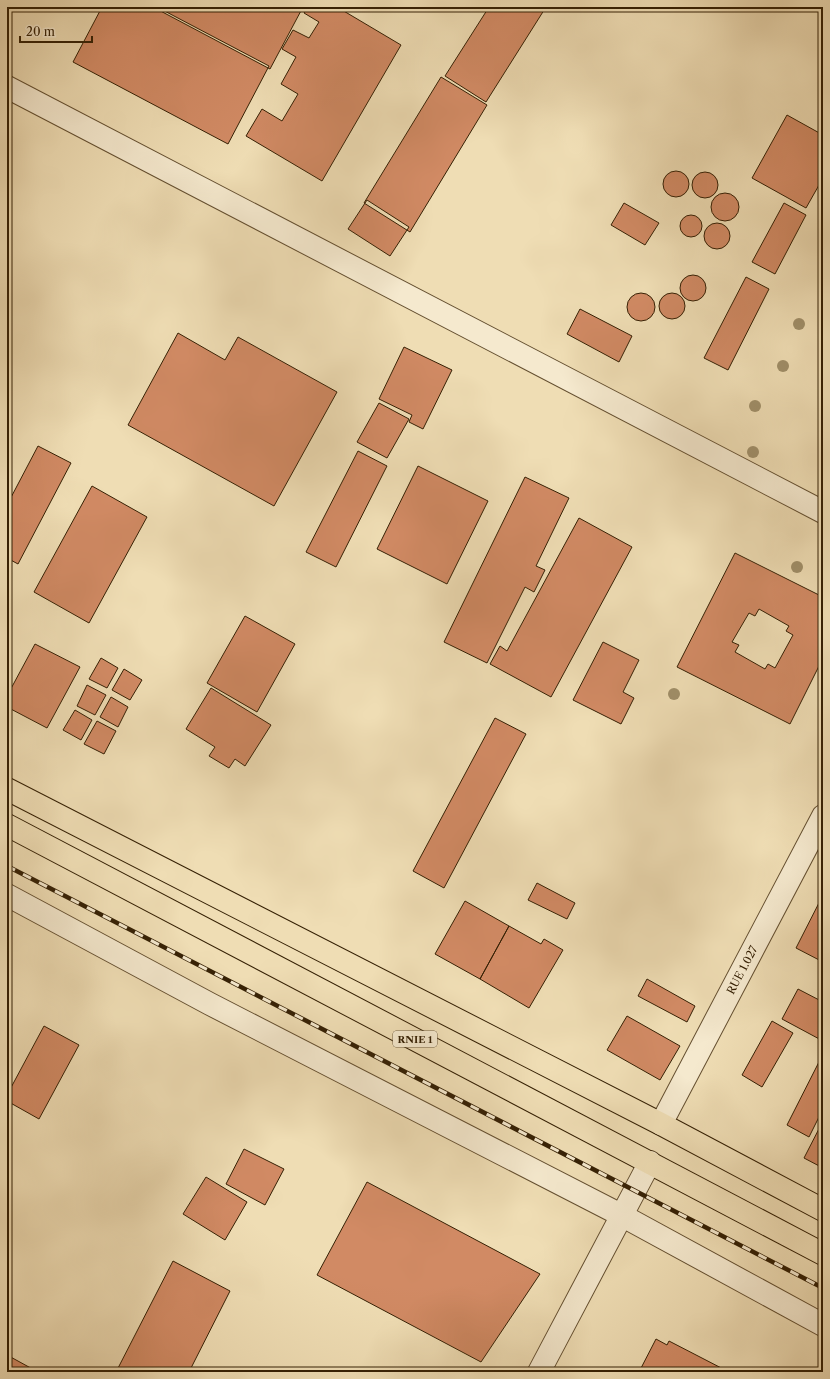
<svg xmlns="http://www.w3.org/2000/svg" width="830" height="1379" font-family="'Libre Caslon Text',serif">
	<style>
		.building { fill: #d18a64; stroke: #352004; fill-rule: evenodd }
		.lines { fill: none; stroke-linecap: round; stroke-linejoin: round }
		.minor-casing { stroke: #644f30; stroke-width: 24 }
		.highway-casing { stroke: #352004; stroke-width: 24 }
		.minor { stroke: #f5e9ce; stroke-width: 22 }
		.highway { stroke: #efddb4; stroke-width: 22 }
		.rail-casing { stroke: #352004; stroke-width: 4.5 }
		.rail { stroke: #f5e9ce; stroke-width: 3; stroke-dasharray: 9; stroke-linecap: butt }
		.tree { fill: #a08f69 }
		.labels { text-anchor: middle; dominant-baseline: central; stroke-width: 3.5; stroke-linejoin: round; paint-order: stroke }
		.shield { fill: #f5e9ce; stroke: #6f5c41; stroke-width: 1 }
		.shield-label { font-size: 10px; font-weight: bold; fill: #352004 }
		.street-label { font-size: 11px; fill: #352004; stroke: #f5e9ce }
	</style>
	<rect width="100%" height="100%" fill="#efddb4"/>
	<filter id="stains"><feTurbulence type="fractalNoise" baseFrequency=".005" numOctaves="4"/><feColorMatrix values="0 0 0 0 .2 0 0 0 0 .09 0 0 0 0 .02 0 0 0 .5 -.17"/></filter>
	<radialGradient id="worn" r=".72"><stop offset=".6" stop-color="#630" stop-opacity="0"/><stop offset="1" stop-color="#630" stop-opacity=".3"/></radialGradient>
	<path class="building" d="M 102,7 L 157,7 L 269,66 L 228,144 L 73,62 Z
		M 153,7 L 303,7 L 270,69 Z
		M 308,7 L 337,7 L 401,45 L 322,181 L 246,136 L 262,109 L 282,121 L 298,94 L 281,84 L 296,57 L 282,49 L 293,30 L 309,38 L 319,22 L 304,13 Z
		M 489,7 L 546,7 L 486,102 L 445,76 Z
		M 441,77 L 487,105 L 410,232 L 364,203 Z
		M 787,115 L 823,135 L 823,178 L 806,208 L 752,178 Z
		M663 184a13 13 0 1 1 26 0a13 13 0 1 1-26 0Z
		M692 185a13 13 0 1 1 26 0a13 13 0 1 1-26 0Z
		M711 207a14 14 0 1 1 28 0a14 14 0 1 1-28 0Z
		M 367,200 L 409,227 L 390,256 L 348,229 Z
		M 624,203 L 659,223 L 645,245 L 611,225 Z
		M 784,203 L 806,215 L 775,274 L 752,262 Z
		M680 226a11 11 0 1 1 22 0a11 11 0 1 1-22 0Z
		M704 236a13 13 0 1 1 26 0a13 13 0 1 1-26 0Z
		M680 288a13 13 0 1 1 26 0a13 13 0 1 1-26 0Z
		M 746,277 L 769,289 L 728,370 L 704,358 Z
		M659 306a13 13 0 1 1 26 0a13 13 0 1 1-26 0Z
		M627 307a14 14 0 1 1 28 0a14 14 0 1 1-28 0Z
		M 580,309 L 632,336 L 619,362 L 567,334 Z
		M 178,333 L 225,360 L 238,337 L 337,392 L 274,506 L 128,425 Z
		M 404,347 L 452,370 L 423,429 L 409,422 L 412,415 L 379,399 Z
		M 379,403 L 409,419 L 387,458 L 357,442 Z
		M 38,446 L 71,463 L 18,564 L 7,558 L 7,505 Z
		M 358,451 L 387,466 L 336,567 L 306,552 Z
		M 418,466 L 488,501 L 447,584 L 377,549 Z
		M 525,477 L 569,498 L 536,566 L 545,570 L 534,592 L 525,587 L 487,663 L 444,642 Z
		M 92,486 L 147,517 L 89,623 L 34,592 Z
		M 579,518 L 632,547 L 551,697 L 490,664 L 500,646 L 507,651 Z
		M 735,553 L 823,597 L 823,658 L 790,724 L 677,667 ZM 759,609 L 789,626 L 786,631 L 793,635 L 775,668 L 768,664 L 765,669 L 735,652 L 739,645 L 732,642 L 749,613 L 755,616 Z
		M 245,616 L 295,644 L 257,712 L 207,683 Z
		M 603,642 L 639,660 L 623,692 L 634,698 L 621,724 L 573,700 Z
		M 35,644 L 80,667 L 47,728 L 7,707 L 7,696 Z
		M 101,658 L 118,668 L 107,688 L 89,679 Z
		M 124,669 L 142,680 L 130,700 L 112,690 Z
		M 87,685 L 106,695 L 95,715 L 77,706 Z
		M 211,688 L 271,725 L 245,766 L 235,759 L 229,768 L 209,756 L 215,747 L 186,729 Z
		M 111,697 L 128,707 L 118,727 L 100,717 Z
		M 75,710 L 92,720 L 81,740 L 63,730 Z
		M 495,718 L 526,734 L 444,888 L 413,871 Z
		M 97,721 L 116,731 L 104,754 L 84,744 Z
		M 537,883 L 575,903 L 567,919 L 528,900 Z
		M 823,895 L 823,962 L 796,948 Z
		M 465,901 L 509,926 L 480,979 L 435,954 Z
		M 509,926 L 541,944 L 544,939 L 563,950 L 529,1008 L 480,979 Z
		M 647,979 L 695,1006 L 687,1022 L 638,996 Z
		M 798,989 L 823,1002 L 823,1041 L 782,1019 Z
		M 627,1016 L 680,1046 L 660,1080 L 607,1050 Z
		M 772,1021 L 793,1033 L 762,1087 L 742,1075 Z
		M 44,1026 L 79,1045 L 39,1119 L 7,1101 L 7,1095 Z
		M 821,1058 L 823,1059 L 823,1109 L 809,1137 L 787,1125 Z
		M 823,1121 L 823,1168 L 804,1158 Z
		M 244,1149 L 284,1169 L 265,1205 L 226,1184 Z
		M 206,1177 L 247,1202 L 225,1240 L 183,1214 Z
		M 367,1182 L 540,1274 L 481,1362 L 317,1275 Z
		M 173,1261 L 230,1291 L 189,1372 L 116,1372 Z
		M 656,1339 L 667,1345 L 669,1341 L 729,1372 L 639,1372 Z
		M 7,1355 L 38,1372 L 7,1372 Z"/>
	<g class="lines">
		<g class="minor-casing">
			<g id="minor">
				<path d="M 7,87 L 823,512"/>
				<path d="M 7,895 L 210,1004 L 621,1215 L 823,1325"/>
				<path id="s1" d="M 661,1124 L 823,816"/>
				<path d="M 539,1372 L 650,1162"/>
			</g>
		</g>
		<g class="highway-casing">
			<path id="highway" d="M 7,789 L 661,1124 L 823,1210
				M 7,825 L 823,1254"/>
		</g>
		<use href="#minor" class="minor"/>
		<use href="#highway" class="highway"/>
		<g class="rail-casing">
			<path id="rail" d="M 7,866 L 823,1288"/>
		</g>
		<use href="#rail" class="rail"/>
	</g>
	<g class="tree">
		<circle cx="799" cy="324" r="6"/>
		<circle cx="783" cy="366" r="6"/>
		<circle cx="755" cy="406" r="6"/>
		<circle cx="753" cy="452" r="6"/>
		<circle cx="797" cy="567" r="6"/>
		<circle cx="674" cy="694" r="6"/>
	</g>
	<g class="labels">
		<rect class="shield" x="393" y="1031" width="44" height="16" rx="3"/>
		<g class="shield-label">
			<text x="415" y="1039">RNIE 1</text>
		</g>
		<g class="street-label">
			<text stroke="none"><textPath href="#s1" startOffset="174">RUE 1.027</textPath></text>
		</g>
	</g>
	<rect width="830" height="1379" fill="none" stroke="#efddb4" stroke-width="24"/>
	<rect x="8" y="8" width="814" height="1363" fill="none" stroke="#352004" stroke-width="2"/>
	<rect x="12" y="12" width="806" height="1355" fill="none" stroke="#352004"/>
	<path d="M20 36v6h72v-6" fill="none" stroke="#352004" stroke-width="2"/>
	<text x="26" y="36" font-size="12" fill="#352004" stroke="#f5e9ce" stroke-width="3" paint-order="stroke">20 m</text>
	<rect width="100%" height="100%" filter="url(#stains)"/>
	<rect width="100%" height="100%" fill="url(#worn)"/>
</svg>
